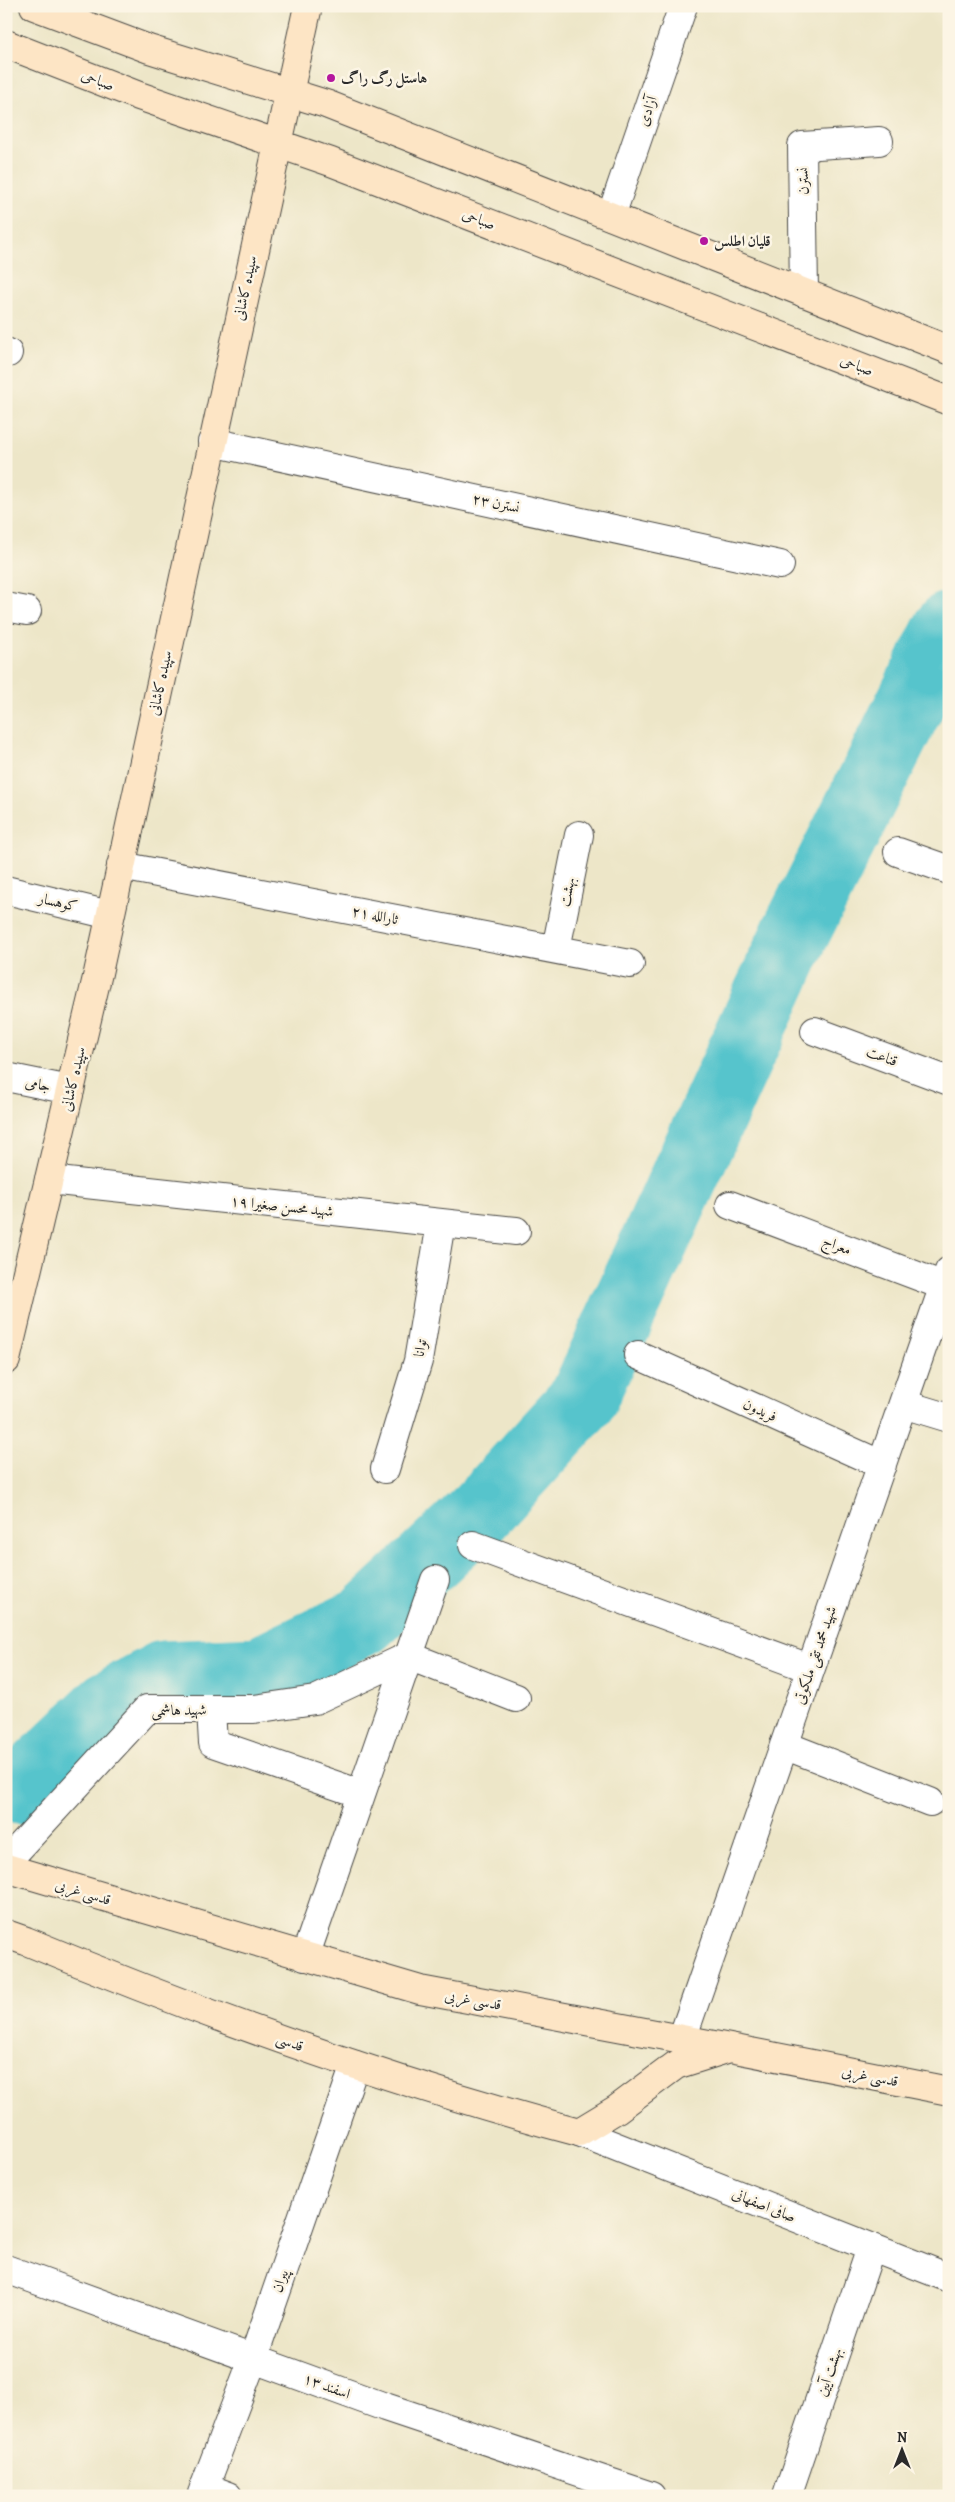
<svg xmlns="http://www.w3.org/2000/svg" width="955" height="2502" font-family="Alegreya,Amiri,serif">
	<style>
		.lines { fill: none; stroke-linecap: round; stroke-linejoin: round }
		.river { stroke: #56c4cc; stroke-width: 69 }
		.street-casing { stroke: #484743; stroke-width: 30 }
		.secondary-casing { stroke: #484743; stroke-width: 30 }
		.street { stroke: #fff; stroke-width: 28 }
		.secondary { stroke: #fde5c5; stroke-width: 28 }
		.poi-dot { fill: #b5179e; stroke: #fcf5e5; stroke-width: 2 }
		.labels { text-anchor: middle; dominant-baseline: central; stroke-width: 5; stroke-linejoin: round; paint-order: stroke }
		.poi-label { font-size: 15px; font-weight: bold; fill: #2b2b2b; stroke: #fcf5e5; text-anchor: start }
		.street-label { font-size: 15px; fill: #2b2b2b; stroke: #fcf5e5 }
	</style>
	<rect width="100%" height="100%" fill="#fcf5e5"/>
	<filter id="ink" filterUnits="userSpaceOnUse"><feTurbulence type="fractalNoise" baseFrequency=".02" numOctaves="2"/><feDisplacementMap in="SourceGraphic" scale="10" xChannelSelector="R" yChannelSelector="G"/><feConvolveMatrix kernelMatrix="1 2 1 2 8 2 1 2 1" color-interpolation-filters="sRGB"/></filter>
	<filter id="wash" filterUnits="userSpaceOnUse"><feTurbulence type="fractalNoise" baseFrequency=".0096" numOctaves="4" result="noise"/><feDisplacementMap in="SourceGraphic" scale="20" xChannelSelector="R" yChannelSelector="G"/><feGaussianBlur stdDeviation="1.12" result="paint"/><feColorMatrix in="noise" values="0 0 0 0 0 0 0 0 0 0 0 0 0 0 0 0 0 1.4 0 .05"/><feComposite in="paint" operator="in"/></filter>
	<g filter="url(#wash)">
		<rect width="100%" height="100%" fill="#ede6c8"/>
		<g class="lines">
			<path class="river" d="M 20,1790 L 108,1705 L 163,1675 L 259,1671 L 364,1621 L 481,1511 L 583,1399 L 795,934 L 949,626"/>
		</g>
	</g>
	<g filter="url(#ink)">
		<g class="lines">
			<g class="street-casing">
				<path id="street" d="M 611,216 L 683,6
					M 804,293 L 802,146 L 879,141
					M 6,352 L 8,353
					M 212,442 L 780,565
					M 6,607 L 27,611
					M 898,852 L 949,870
					M 121,866 L 630,964
					M 6,890 L 110,915
					M 556,949 L 579,835
					M 815,1031 L 949,1081
					M 6,1077 L 70,1090
					M 49,1180 L 516,1231
					M 730,1205 L 944,1286
					M 638,1355 L 882,1465
					M 903,1404 L 949,1418
					M 385,1469 L 418,1361 L 441,1223
					M 473,1545 L 809,1668
					M 211,1710 L 213,1743 L 361,1794
					M 784,1745 L 930,1802
					M 6,1862 L 147,1709 L 254,1709 L 315,1700 L 409,1656 L 516,1698
					M 305,1957 L 435,1580
					M 682,2039 L 949,1271
					M 579,2132 L 949,2278
					M 6,2269 L 385,2407 L 651,2496
					M 204,2487 L 228,2496
					M 201,2496 L 253,2359 L 355,2065
					M 787,2496 L 871,2248"/>
			</g>
			<g class="secondary-casing">
				<path id="secondary" d="M 34,6 L 149,49 L 326,104 L 949,350
					M 6,44 L 139,96 L 331,162 L 949,401
					M 6,1360 L 98,973 L 308,6
					M 6,1868 L 420,1990 L 730,2048 L 949,2091
					M 6,1934 L 26,1941 C 207,2016 390,2082 579,2132 L 617,2109 L 676,2065 L 727,2049"/>
			</g>
			<use href="#street" class="street"/>
			<use href="#secondary" class="secondary"/>
		</g>
	</g>
	<g class="poi-dot">
		<circle cx="331" cy="78" r="5"/>
		<circle cx="704" cy="241" r="5"/>
	</g>
	<g class="labels">
		<g class="poi-label">
			<text x="341" y="78">هاستل رگ راگ</text>
			<text x="714" y="241">قلیان اطلس</text>
		</g>
		<g class="street-label">
			<text transform="translate(98 80) rotate(21)">صباحی</text>
			<text transform="translate(647 111) rotate(-71)">آزادی</text>
			<text transform="translate(803 181) rotate(-91)">نسترن</text>
			<text transform="translate(479 219) rotate(21)">صباحی</text>
			<text transform="translate(245 288) rotate(-78)">سپیده کاشانی</text>
			<text transform="translate(857 365) rotate(21)">صباحی</text>
			<text transform="translate(496 503) rotate(12)">نسترن ۲۳</text>
			<text transform="translate(160 683) rotate(-78)">سپیده کاشانی</text>
			<text transform="translate(567 892) rotate(-79)">بهشت</text>
			<text transform="translate(58 902) rotate(13)">کوهسار</text>
			<text transform="translate(375 915) rotate(11)">ثارالله ۲۱</text>
			<text transform="translate(882 1056) rotate(21)">قناعت</text>
			<text transform="translate(73 1079) rotate(-77)">سپیده کاشانی</text>
			<text transform="translate(38 1084) rotate(11)">جامی</text>
			<text transform="translate(282 1206) rotate(6)">شهید محسن صغیرا ۱۹</text>
			<text transform="translate(837 1245) rotate(21)">معراج</text>
			<text transform="translate(420 1348) rotate(-80)">توانا</text>
			<text transform="translate(760 1410) rotate(24)">فریدون</text>
			<text transform="translate(815 1655) rotate(-71)">شهید محمد تقی ملکوتی</text>
			<text transform="translate(179 1710) rotate(-1)">شهید هاشمی</text>
			<text transform="translate(83 1892) rotate(17)">قدسی غربی</text>
			<text transform="translate(473 2000) rotate(10)">قدسی غربی</text>
			<text transform="translate(290 2042) rotate(20)">قدسی</text>
			<text transform="translate(870 2076) rotate(11)">قدسی غربی</text>
			<text transform="translate(764 2205) rotate(22)">صافی اصفهانی</text>
			<text transform="translate(280 2281) rotate(-71)">پیران</text>
			<text transform="translate(829 2372) rotate(-71)">بهشت آیین</text>
			<text transform="translate(327 2386) rotate(20)">اسفند ۱۳</text>
		</g>
	</g>
	<rect width="955" height="2502" fill="none" stroke="#fcf5e5" stroke-width="25"/>
	<g transform="translate(902 2450)" stroke="#fcf5e5" stroke-width="4" paint-order="stroke">
	<path d="M0-4L9 19L0 12L-9 19Z" fill="#2b2b2b"/>
	<text y="-8" font-size="14" font-weight="bold" text-anchor="middle" fill="#2b2b2b">N</text>
	</g>
</svg>
